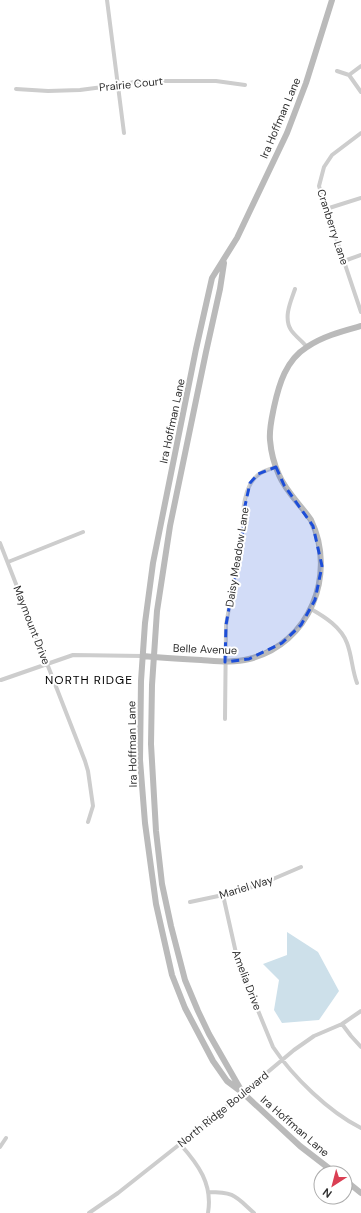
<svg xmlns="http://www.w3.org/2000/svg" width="361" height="1213" font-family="'DM Sans',sans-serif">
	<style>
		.water { fill: #cde0ea }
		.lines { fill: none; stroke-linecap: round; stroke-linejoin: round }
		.street { stroke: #cdcdcd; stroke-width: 4 }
		.secondary { stroke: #bababa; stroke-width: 6 }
		.marked { fill: #1d4ed8; fill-opacity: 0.2; stroke: #1d4ed8; stroke-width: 3; stroke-dasharray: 8 5; stroke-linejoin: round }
		.labels { text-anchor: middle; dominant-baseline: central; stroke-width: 4; stroke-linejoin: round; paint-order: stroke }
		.street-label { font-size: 11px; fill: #303030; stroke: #fff }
		.neighbourhood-label { font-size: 12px; letter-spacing: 1px; fill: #000; stroke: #fff }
	</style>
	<rect width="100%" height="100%" fill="#fff"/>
	<path class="water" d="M 287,932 L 318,952 L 339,991 L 319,1020 L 282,1023 L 274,1010 L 279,980 L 263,964 L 287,955 Z"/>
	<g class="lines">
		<path class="street" d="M 107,0 L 124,133
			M 337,71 L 349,75 L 361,92
			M 349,75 L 361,66
			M 16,89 L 48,91 L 80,90 L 118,85 L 135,82 L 161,81 L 216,81 L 245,85
			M 361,133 L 332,155 L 324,167 L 319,186 L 323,199 L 361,312
			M 326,209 L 361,198
			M 344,261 L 361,255
			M 295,289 C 291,301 283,317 291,330 C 295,336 302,341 307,347
			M 0,543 L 85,761 L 88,771 L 93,806 L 88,822
			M 8,562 L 83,532
			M 311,609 C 325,617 341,627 347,643 C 352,656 352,670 357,683
			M 1,680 L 73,655 L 143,656
			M 225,719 L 226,625 L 243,529 C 242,513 244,485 258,475 C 262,471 270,469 276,467
			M 223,895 L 238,962 L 273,1047 C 293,1077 329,1112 361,1128
			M 190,902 L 223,895 L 259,885 L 301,867
			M 342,1024 L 351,1036 L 361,1047
			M 180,1144 C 198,1164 213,1184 208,1213
			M 0,1147 L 6,1138
			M 208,1192 C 235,1192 235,1196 254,1213
			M 89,1213 L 118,1193 L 180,1144 L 243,1093 L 294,1050 L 314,1036 L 342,1024 L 361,1011"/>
		<path class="secondary" d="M 332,0 L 306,83 L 287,133 L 237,238 L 212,278 L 196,349 L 153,563 L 145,623 L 141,681 L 140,760 L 145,823 L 156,904 L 172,975 L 185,1008 L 213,1061 L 227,1081 L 243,1093 L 300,1146 L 335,1173
			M 224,263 L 220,289 L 206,352 L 170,526 L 157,611 L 152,685 L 151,744 L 156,831 L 162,884 L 171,926 L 185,980 L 198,1011 L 209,1034 L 241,1090
			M 143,656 C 162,658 181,659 201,660 C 217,661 234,663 249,659 C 310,644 337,574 311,520 C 301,505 286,492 279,475 C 274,464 271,452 270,440 C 269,429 272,417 274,407 C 279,384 286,360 307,347 C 323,336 343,331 361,326
			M 345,1180 L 361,1193"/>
	</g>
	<path class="marked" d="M 276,467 L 284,485 L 313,526 L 322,566 L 315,600 L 301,625 L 282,643 L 249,659 L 225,662 L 226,625 L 243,529 L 243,515 L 250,483 L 258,474 Z"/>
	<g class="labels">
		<g class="street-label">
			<text transform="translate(131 84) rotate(-6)">Prairie Court</text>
			<text transform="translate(280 118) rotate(-67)">Ira Hoffman Lane</text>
			<text transform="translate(333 227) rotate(72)">Cranberry Lane</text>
			<text transform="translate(172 421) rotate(-78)">Ira Hoffman Lane</text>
			<text transform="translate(237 557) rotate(-81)">Daisy Meadow Lane</text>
			<text transform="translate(32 625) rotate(69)">Maymount Drive</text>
			<text transform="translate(205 649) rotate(2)">Belle Avenue</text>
			<text transform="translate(132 744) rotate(-91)">Ira Hoffman Lane</text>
			<text transform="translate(246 887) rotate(-17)">Mariel Way</text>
			<text transform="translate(247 980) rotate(69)">Amelia Drive</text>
			<text transform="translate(223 1109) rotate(-39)">North Ridge Boulevard</text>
			<text transform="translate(295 1126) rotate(41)">Ira Hoffman Lane</text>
		</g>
		<g class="neighbourhood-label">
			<text x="89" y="680">NORTH RIDGE</text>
		</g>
	</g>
	<g transform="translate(333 1185) rotate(216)"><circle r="19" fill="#ffffff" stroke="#acacac"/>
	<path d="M0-3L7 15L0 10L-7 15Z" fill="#da3f53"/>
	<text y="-6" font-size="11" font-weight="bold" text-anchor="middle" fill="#303030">N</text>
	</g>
</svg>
